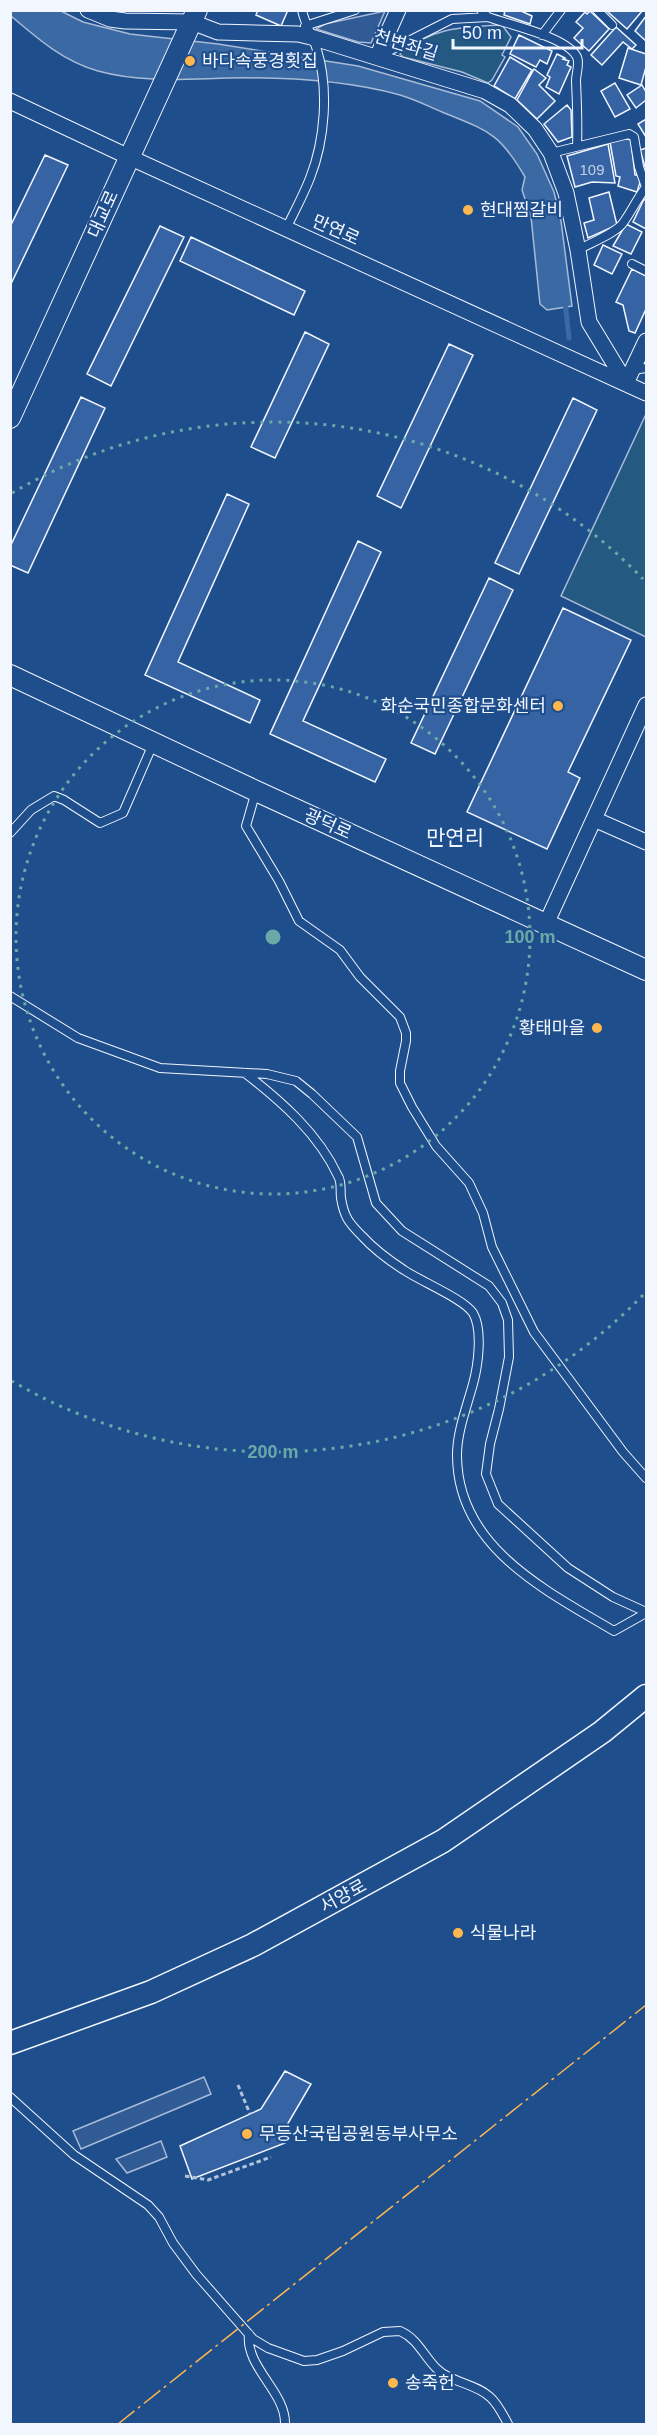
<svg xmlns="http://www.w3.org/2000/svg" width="657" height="2435" font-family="Helvetica,'Noto Sans KR',sans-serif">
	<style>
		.green { fill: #245a82; stroke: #a8bbd7; stroke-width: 1.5 }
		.parking { fill: #305b95; stroke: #a8bbd7; stroke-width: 1.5 }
		.water { fill: #3b69a3; stroke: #a8bbd7; stroke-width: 1.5 }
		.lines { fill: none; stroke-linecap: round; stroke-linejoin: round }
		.stream { stroke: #3b69a3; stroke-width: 5 }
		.building { fill: #3563a3; stroke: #f2f6ff; stroke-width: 1.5 }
		.service-casing { stroke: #f2f6ff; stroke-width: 10 }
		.minor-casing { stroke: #f2f6ff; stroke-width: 17 }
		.tertiary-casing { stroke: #f2f6ff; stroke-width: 22 }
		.secondary-casing { stroke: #f2f6ff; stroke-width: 25 }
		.path { stroke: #b3c4dc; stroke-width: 3; stroke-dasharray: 4.5 3; stroke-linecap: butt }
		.service { stroke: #1f4e8c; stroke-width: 8 }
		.minor { stroke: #1f4e8c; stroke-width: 15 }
		.tertiary { stroke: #1f4e8c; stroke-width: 20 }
		.secondary { stroke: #1f4e8c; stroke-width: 22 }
		.power { stroke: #ffb74d; stroke-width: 1.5; stroke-dasharray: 21 4.5 3 4.5; stroke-linecap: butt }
		.ring { fill: none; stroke: #6aa9a8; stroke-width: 3; stroke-dasharray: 3 6 }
		.poi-dot { fill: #ffb74d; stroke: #1f4e8c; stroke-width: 2 }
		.labels { text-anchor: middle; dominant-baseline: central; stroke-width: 4.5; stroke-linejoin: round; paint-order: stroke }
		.number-label { font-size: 15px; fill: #c3d1e8 }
		.street-label { font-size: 18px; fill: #f2f6ff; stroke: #1f4e8c }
		.poi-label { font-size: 18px; fill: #f2f6ff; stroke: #1f4e8c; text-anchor: start }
		.quarter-label { font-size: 21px; fill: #f2f6ff; stroke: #1f4e8c }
		.centre { fill: #6aa9a8; stroke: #1f4e8c; stroke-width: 3 }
		.ring-label { font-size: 18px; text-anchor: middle; font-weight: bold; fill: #6aa9a8; stroke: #1f4e8c; stroke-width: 4.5; stroke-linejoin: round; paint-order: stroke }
	</style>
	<rect width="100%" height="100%" fill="#1f4e8c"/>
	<path class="green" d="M 502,25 L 511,37 L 502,55 L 505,57 L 492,80 L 488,83 L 462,72 L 403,57 L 400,54 C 432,27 463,27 502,25 Z
		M 646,414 L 646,637 L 561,596 Z"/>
	<path class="parking" d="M 385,11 L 371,43 L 358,42 L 316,29 L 325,24 Z
		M 204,2077 L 211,2094 L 81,2149 L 73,2131 Z
		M 161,2141 L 167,2157 L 127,2173 L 116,2159 Z"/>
	<path class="water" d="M 10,11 L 61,11 L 83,22 L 130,34 L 218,44 L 358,66 L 480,101 L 518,127 L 537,154 L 554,192 L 561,221 L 572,306 L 547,310 L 540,304 L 531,217 L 522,190 L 525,177 C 499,132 488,131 442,112 C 428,106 414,99 400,95 C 345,80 286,77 229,78 C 185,79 142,83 98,71 C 63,61 38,39 11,16 Z"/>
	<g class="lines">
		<path class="stream" d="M 565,301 L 569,338"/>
	</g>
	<path class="building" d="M 258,10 L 288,10 L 281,26 L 256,15 Z
		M 505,10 L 519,10 L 532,16 L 530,24 L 504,15 Z
		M 609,10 L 643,10 L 627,29 L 608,12 Z
		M 590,11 L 609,29 L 589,51 L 574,38 L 583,28 L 576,22 L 585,12 L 587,14 Z
		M 646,16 L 646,41 L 635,31 Z
		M 616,27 L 636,45 L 632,49 L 623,42 L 602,65 L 591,55 Z
		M 519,35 L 552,51 L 547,64 L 540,60 L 536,67 L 510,54 Z
		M 628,48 L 646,54 L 646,67 L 641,85 L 619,78 Z
		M 557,54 L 565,58 L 563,59 L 569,61 L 567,65 L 571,67 L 559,94 L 546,87 L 550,77 L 547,75 Z
		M 510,57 L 532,70 L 515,99 L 494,86 Z
		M 534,69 L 546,78 L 539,85 L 555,101 L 537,119 L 517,100 Z
		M 615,83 L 630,109 L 615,117 L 601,91 Z
		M 642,85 L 646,92 L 646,100 L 636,108 L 627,95 Z
		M 567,105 L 571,110 L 572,137 L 558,142 L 544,124 Z
		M 646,119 L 646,137 L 638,124 Z
		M 628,138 L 631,141 L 635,175 L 638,175 L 641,179 L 637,192 L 618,186 L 620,177 L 616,176 L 610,142 Z
		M 608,144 L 615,183 L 592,182 L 575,187 L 567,156 Z
		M 646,148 L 646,170 L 640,150 Z
		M 45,155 L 68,165 L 10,286 L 10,227 Z
		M 609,192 L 617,225 L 588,238 L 584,223 L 594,220 L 589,198 Z
		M 644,199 L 646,201 L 646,229 L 633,222 Z
		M 626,224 L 642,232 L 631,254 L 613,246 Z
		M 160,226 L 184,237 L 111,386 L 87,374 Z
		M 191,237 L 305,291 L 294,315 L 180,261 Z
		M 603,245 L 622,254 L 612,274 L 594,265 Z
		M 632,269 L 646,276 L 646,309 L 635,333 L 629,331 L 623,305 L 616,302 Z
		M 305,332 L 329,344 L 275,458 L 251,447 Z
		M 449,344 L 473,355 L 401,508 L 377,496 Z
		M 81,397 L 105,408 L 28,573 L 10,565 L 10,547 Z
		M 573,398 L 597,410 L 519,574 L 495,563 Z
		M 227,494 L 249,504 L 178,662 L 260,700 L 250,723 L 145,675 Z
		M 358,541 L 381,552 L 303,721 L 386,759 L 375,782 L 270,734 Z
		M 489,578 L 513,590 L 435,754 L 411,743 Z
		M 563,608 L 631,640 L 568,772 L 580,778 L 547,849 L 467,812 Z
		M 285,2071 L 311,2084 L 287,2125 L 285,2143 L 192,2179 L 180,2146 L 261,2109 Z"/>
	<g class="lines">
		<g class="service-casing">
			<path id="service" d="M 481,10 L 488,17 C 510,25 567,37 577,57 C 580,64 576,73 576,81 C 577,103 578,124 577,146
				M 597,10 L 612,25
				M 305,26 L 355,10
				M 542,35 L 561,10
				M 379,56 L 452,19 L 488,17
				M 551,153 L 629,134 L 634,137 L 639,167 L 646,187
				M 286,229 C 294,212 303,196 310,178 C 325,140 329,89 317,50 C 313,36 305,25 302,10
				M 578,250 C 590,243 616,233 623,223 C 631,212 637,199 646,187
				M 632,264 L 646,271
				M 633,370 L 646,368
				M 256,791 L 246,826 L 279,881 L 299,921 L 340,950 L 360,977 L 400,1017 L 406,1033 L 406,1041 L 400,1071 L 400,1083 L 412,1107 L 436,1146 L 469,1183 L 483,1213 L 492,1247 L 534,1332 L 623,1452 L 646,1478
				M 10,833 L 31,810 L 54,796 L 64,800 L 100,823 L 123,813 L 153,744
				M 10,996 L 78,1038 L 160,1068 L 267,1074 L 296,1081 L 312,1094 L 357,1137 L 376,1203 L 402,1231 L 489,1286 L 502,1303 L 508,1320 L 509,1357 L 499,1409 L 490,1444 L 486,1474 L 498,1504 L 568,1568 L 613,1597 L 646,1612
				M 245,1073 C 281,1101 318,1133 338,1176 C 342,1182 340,1191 341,1198 C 344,1217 349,1223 362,1236 C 374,1249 390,1261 404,1270 C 420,1281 464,1299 473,1313 C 483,1330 478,1366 473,1384 C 467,1406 457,1432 457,1455 C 457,1547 545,1590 614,1631 L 646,1613
				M 10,2097 L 74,2155 L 148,2205 L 159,2217 L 173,2243 L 196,2274 L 253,2339 L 268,2348 L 304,2361 L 317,2360 L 343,2351 L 383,2332 L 400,2331 C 418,2339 423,2355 436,2368 C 451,2383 475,2383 490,2397 C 498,2404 503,2415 508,2424
				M 249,2334 C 245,2367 286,2392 285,2424"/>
		</g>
		<g class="minor-casing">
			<path id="minor" d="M 88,10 L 110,19 L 125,21 L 192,22 L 218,32 L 298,34 L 311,37 L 485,91 L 510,105 L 535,129 L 551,153 L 566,193 L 578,250 L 589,322 L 626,383
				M 377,57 L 398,10
				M 10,101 L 129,157 L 646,393
				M 626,383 L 646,341
				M 594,819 L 646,842
				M 546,924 L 646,705"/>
		</g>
		<g class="tertiary-casing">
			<path id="tertiary" d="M 10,418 L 197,10
				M 10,675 L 256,791 L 646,970"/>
		</g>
		<g class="secondary-casing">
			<path id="secondary" d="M 10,2043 L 151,1992 L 253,1945 L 443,1841 L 602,1732 L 646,1696"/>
		</g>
		<path class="path" d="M 238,2085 L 250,2114
			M 185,2176 L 208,2180 L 271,2157"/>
		<use href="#service" class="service"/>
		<use href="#minor" class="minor"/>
		<use href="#tertiary" class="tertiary"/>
		<use href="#secondary" class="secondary"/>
		<path class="power" d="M 118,2424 L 646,2005"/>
	</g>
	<g class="ring">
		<circle cx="273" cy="937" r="257"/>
		<path d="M643 1295A515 515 0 0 1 12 1381M12 493A515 515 0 0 1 643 579"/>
	</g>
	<g class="poi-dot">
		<circle cx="190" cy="61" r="6"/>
		<circle cx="468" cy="210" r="6"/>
		<circle cx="558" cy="706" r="6"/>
		<circle cx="597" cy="1028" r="6"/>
		<circle cx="458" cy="1933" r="6"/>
		<circle cx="247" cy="2134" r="6"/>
		<circle cx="393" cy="2383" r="6"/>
	</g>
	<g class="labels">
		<g class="number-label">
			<text x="592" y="169">109</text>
		</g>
		<g class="street-label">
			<text transform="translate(406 45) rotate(17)">천변좌길</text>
			<text transform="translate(103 214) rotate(-66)">대교로</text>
			<text transform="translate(336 230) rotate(24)">만연로</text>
			<text transform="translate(328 824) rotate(24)">광덕로</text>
			<text transform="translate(343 1896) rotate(-29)">서양로</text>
		</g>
		<g class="poi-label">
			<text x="202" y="61">바다속풍경횟집</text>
			<text x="480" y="210">현대찜갈비</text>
			<text x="546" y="706" text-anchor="end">화순국민종합문화센터</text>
			<text x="585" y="1028" text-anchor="end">황태마을</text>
			<text x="470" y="1933">식물나라</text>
			<text x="259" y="2134">무등산국립공원동부사무소</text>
			<text x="405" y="2383">송죽헌</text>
		</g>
		<g class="quarter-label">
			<text x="455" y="837">만연리</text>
		</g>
	</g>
	<circle cx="273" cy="937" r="9" class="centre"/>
	<g class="ring-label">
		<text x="530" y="943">100 m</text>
		<text x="273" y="1458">200 m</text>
	</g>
	<rect width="657" height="2435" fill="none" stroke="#f2f6ff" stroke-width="24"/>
	<path d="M453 39v9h129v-9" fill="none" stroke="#f2f6ff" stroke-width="3"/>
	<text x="462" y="39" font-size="18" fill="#f2f6ff" stroke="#1f4e8c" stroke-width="4.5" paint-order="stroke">50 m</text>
</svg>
